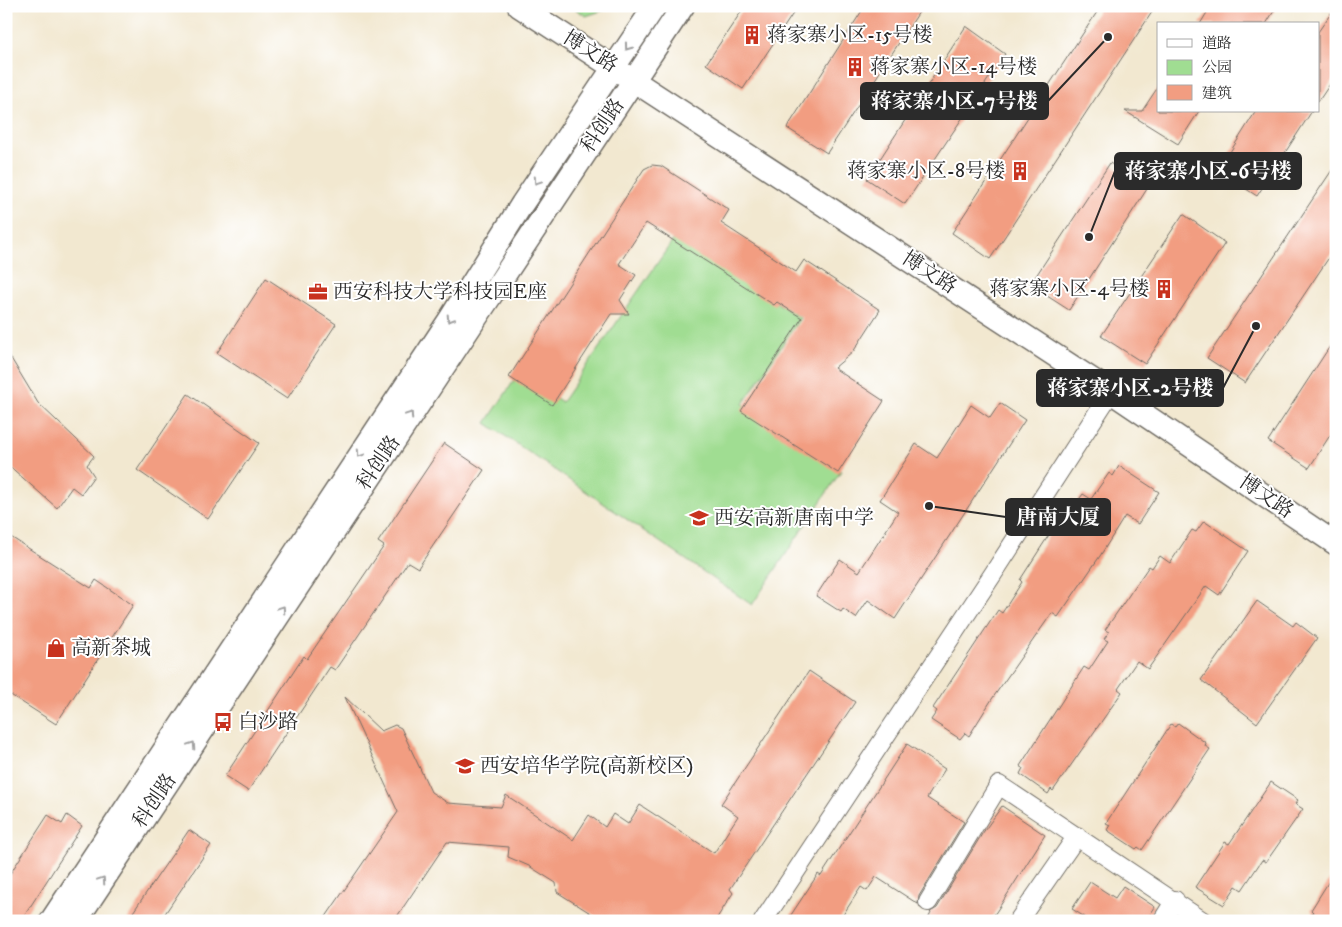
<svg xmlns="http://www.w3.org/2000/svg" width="1342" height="927" font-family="'IM FELL DW Pica','Noto Serif SC',serif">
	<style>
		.green { fill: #a0dd92; stroke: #66845e }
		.building { fill: #f29d81 }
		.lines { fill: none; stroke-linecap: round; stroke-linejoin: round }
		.minor-casing { stroke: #716d65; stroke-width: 20 }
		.tertiary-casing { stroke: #716d65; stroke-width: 25 }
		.minor { stroke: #fff; stroke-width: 18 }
		.tertiary { stroke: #fff; stroke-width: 22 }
		.oneway { stroke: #a0a0a0 }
		.labels { text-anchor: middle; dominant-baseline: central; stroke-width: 4; stroke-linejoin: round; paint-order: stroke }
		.poi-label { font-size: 20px; fill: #2b2b2b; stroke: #fff; text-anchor: start }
		.street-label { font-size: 20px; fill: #2b2b2b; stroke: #fff }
		.leader { fill: none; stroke: #2b2b2b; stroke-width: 2 }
		.callout-dot { fill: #2b2b2b; stroke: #fff; stroke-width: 2 }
		.callout { fill: #2b2b2b; stroke: #2b2b2b; stroke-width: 2 }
		.callout-label { font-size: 21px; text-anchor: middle; font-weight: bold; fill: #fff }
	</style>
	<rect width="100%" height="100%" fill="#fff"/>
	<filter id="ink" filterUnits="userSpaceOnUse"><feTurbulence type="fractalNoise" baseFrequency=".02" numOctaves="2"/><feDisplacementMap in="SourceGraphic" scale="10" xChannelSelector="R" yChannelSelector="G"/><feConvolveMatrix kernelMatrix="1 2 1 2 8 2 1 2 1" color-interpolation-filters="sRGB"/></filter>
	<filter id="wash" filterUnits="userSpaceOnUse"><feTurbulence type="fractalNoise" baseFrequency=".0096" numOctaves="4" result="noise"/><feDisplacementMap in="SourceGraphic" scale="20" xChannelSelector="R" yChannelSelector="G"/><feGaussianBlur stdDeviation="1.12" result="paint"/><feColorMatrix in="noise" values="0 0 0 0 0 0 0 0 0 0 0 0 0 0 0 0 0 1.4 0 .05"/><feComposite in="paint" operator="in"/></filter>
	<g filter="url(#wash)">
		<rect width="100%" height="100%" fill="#f2e8d0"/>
		<path class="green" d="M 571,6 L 616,6 L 586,16 Z
			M 676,236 L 800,318 L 743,404 L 841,471 L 752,605 L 486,423 L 519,373 L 562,402 Z"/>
		<g id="blocks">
			<path class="building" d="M 745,6 L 798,6 L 743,89 L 706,64 Z
				M 865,6 L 923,6 L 827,153 L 787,128 Z
				M 1101,6 L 1156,6 L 990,259 L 952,233 Z
				M 1211,6 L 1277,6 L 1266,24 L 1200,24 Z
				M 1336,6 L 1336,75 L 1318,102 L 1318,32 Z
				M 966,26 L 1005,54 L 905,204 L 867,179 Z
				M 1158,87 L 1158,111 L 1199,111 L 1178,144 L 1125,111 L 1142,111 Z
				M 1256,111 L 1312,111 L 1257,196 L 1218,171 Z
				M 1110,163 L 1147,189 L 1069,310 L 1030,285 Z
				M 1336,164 L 1336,247 L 1245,383 L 1207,358 Z
				M 652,165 L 661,166 L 729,210 L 721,223 L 796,272 L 804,260 L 880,310 L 853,352 L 834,368 L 884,401 L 838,473 L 741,411 L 802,318 L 777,302 L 774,305 L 646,223 L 619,264 L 636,275 L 620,300 L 629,314 L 611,314 L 552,405 L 509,377 L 644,169 Z
				M 1183,214 L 1225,243 L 1145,364 L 1101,336 Z
				M 266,278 L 336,324 L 287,399 L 217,353 Z
				M 1336,337 L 1336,426 L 1309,468 L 1268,441 Z
				M 6,350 L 38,403 L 94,456 L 87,465 L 94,476 L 81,494 L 72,487 L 57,508 L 6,463 Z
				M 188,394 L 259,443 L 208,519 L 137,470 Z
				M 1000,403 L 1025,420 L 895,619 L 868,600 L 856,618 L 843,609 L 841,612 L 816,596 L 840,559 L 859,572 L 898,512 L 880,500 L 916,444 L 937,458 L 971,405 L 990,418 Z
				M 444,443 L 484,470 L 418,568 L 408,562 L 335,670 L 330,667 L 248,791 L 225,776 L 304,656 L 307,659 L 384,546 L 378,542 Z
				M 1119,466 L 1159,492 L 1138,524 L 1125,516 L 1100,556 L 1058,617 L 1052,613 L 992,699 L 969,736 L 965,733 L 960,739 L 931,720 L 937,711 L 933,708 L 998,610 L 1002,613 L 1022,582 L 1020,580 L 1072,499 L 1077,502 L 1083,494 L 1091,499 L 1109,473 L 1113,476 Z
				M 1204,521 L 1248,551 L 1219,595 L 1206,586 L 1148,669 L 1137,661 L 1118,689 L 1122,692 L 1053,791 L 1051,789 L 1048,794 L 1020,774 L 1023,768 L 1020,766 L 1084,667 L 1089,670 L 1108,641 L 1104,639 L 1109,632 L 1105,630 L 1149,566 L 1152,568 L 1160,556 L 1170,563 L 1192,530 L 1196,532 Z
				M 6,534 L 91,588 L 96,580 L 133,605 L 56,724 L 6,692 Z
				M 1257,601 L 1293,626 L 1296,622 L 1317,638 L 1257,723 L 1201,680 Z
				M 809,671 L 855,702 L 730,889 L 733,893 L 715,921 L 603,921 L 557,892 L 556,883 L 529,866 L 508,857 L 509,847 L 447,842 L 394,921 L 323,921 L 398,812 L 345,697 L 381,731 L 395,725 L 401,728 L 431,792 L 448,803 L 501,807 L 506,795 L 573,840 L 589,815 L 605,827 L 613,814 L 628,824 L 640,805 L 714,853 L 738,816 L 721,804 Z
				M 1178,723 L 1206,743 L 1205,746 L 1210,749 L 1142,850 L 1138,847 L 1136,849 L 1107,830 L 1110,825 L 1106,823 L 1171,724 L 1175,727 Z
				M 907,744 L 945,769 L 927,798 L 964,822 L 919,896 L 918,904 L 876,877 L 867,891 L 861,887 L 839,921 L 787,921 L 818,874 L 821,876 Z
				M 1271,782 L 1298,800 L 1295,804 L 1303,809 L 1266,862 L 1262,860 L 1242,890 L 1236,886 L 1224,905 L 1195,887 L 1225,842 L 1229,844 Z
				M 1002,806 L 1045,835 L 1000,906 L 990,921 L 927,921 L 931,913 L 930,912 L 937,908 L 982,834 Z
				M 48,815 L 62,824 L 67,815 L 82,826 L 21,921 L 16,921 L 6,915 L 6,880 Z
				M 189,830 L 211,845 L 160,921 L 127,921 Z
				M 1336,870 L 1336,921 L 1308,921 L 1313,912 L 1311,910 Z
				M 1090,882 L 1115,898 L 1123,886 L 1155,907 L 1146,921 L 1091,921 L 1072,909 Z"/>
		</g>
	</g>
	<g filter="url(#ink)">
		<use href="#blocks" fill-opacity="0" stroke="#716d65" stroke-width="1"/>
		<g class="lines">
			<g class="minor-casing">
				<path id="minor" d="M 928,902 L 999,785 L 1203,921
					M 763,921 L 993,574 L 1111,392
					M 1018,921 L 1077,836
					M 1162,921 L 1175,900"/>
			</g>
			<g class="tertiary-casing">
				<path id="tertiary" d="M 519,6 L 1111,392 L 1336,544
					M 51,921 L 450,319 L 522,204 L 655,6
					M 76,921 L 683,6"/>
			</g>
			<use href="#minor" class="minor"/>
			<use href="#tertiary" class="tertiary"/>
		</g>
		<defs><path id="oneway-chevron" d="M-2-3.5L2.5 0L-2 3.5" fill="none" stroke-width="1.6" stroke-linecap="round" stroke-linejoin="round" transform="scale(1.25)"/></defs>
		<g class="oneway">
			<use href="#oneway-chevron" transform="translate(628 47) rotate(126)"/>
			<use href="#oneway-chevron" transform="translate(537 181) rotate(124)"/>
			<use href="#oneway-chevron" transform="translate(450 319) rotate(123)"/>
			<use href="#oneway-chevron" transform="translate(410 415) rotate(-56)"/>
			<use href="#oneway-chevron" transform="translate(360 454) rotate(124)"/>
			<use href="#oneway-chevron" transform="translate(282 609) rotate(-56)"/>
			<use href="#oneway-chevron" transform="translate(192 745) rotate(-56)"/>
			<use href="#oneway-chevron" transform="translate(102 880) rotate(-56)"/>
		</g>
	</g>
	<defs>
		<g id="building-bare" transform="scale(1.5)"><path d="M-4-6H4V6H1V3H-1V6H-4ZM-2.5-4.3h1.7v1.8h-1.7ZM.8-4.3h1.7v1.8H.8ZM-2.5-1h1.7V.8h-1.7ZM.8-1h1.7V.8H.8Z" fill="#c8321e" stroke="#fff" stroke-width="2.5" paint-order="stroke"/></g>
		<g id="office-bare" transform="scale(1.5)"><path d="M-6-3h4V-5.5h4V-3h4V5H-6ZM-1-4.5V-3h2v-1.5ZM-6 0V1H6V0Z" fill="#c8321e" stroke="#fff" stroke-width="2.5" paint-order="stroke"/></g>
		<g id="school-bare" transform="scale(1.5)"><path d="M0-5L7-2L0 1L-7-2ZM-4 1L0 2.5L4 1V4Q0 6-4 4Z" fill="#c8321e" stroke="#fff" stroke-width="2.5" paint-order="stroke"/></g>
		<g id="shop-bare" transform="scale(1.5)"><path d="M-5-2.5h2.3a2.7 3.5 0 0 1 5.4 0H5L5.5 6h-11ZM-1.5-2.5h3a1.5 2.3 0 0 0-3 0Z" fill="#c8321e" stroke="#fff" stroke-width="2.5" paint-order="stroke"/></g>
		<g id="bus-bare" transform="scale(1.5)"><path d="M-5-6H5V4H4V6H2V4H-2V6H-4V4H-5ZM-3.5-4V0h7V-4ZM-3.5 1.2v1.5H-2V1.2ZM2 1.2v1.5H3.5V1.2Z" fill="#c8321e" stroke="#fff" stroke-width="2.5" paint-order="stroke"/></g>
		<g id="university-bare" transform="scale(1.5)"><path d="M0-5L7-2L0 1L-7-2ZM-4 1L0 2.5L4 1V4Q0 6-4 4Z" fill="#c8321e" stroke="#fff" stroke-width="2.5" paint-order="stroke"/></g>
	</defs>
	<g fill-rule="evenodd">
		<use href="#building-bare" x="752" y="35"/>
		<use href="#building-bare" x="855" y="67"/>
		<use href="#building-bare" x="1020" y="171"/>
		<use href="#building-bare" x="1164" y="289"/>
		<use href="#office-bare" x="318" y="292"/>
		<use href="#school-bare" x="699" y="518"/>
		<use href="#shop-bare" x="56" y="648"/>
		<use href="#bus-bare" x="223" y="722"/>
		<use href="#university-bare" x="465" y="766"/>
	</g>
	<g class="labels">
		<g class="poi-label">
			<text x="767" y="35">蒋家寨小区-15号楼</text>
			<text x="870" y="67">蒋家寨小区-14号楼</text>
			<text x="1005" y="171" text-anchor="end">蒋家寨小区-8号楼</text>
			<text x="1149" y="289" text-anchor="end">蒋家寨小区-4号楼</text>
			<text x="333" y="292">西安科技大学科技园E座</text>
			<text x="714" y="518">西安高新唐南中学</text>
			<text x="71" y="648">高新茶城</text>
			<text x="238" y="722">白沙路</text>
			<text x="480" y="766">西安培华学院(高新校区)</text>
		</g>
		<g class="street-label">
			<text transform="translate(590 52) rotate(32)">博文路</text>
			<text transform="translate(603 126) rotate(-56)">科创路</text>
			<text transform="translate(929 273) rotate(33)">博文路</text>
			<text transform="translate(379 463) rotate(-56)">科创路</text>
			<text transform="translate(1266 497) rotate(34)">博文路</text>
			<text transform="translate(155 801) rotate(-56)">科创路</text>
		</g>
	</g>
	<path class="leader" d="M1108 37L1048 101M1089 237L1115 171M1256 326L1223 388M929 506L1006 517"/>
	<g class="callout-dot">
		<circle cx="1108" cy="37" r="5"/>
		<circle cx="1089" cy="237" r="5"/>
		<circle cx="1256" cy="326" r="5"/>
		<circle cx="929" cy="506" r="5"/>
	</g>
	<g class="callout">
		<rect x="861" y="83" width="187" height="36" rx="5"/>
		<rect x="1115" y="153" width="186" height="36" rx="5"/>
		<rect x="1037" y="370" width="186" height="36" rx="5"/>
		<rect x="1006" y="499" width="104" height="36" rx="5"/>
	</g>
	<g class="callout-label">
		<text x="954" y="108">蒋家寨小区-7号楼</text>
		<text x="1208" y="178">蒋家寨小区-6号楼</text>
		<text x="1130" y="395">蒋家寨小区-2号楼</text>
		<text x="1058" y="524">唐南大厦</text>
	</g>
	<rect width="1342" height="927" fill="none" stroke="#fff" stroke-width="25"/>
	<rect x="1157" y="22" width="162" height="90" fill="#ffffff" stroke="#aaaaaa"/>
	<rect x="1167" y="39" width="25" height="8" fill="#ffffff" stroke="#aaaaaa"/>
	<text x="1202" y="48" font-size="15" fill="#2b2b2b">道路</text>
	<rect x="1167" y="60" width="25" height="15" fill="#a0dd92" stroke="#aaaaaa"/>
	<text x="1202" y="72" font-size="15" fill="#2b2b2b">公园</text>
	<rect x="1167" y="85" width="25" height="15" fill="#f29d81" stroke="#aaaaaa"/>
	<text x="1202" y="98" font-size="15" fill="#2b2b2b">建筑</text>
</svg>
